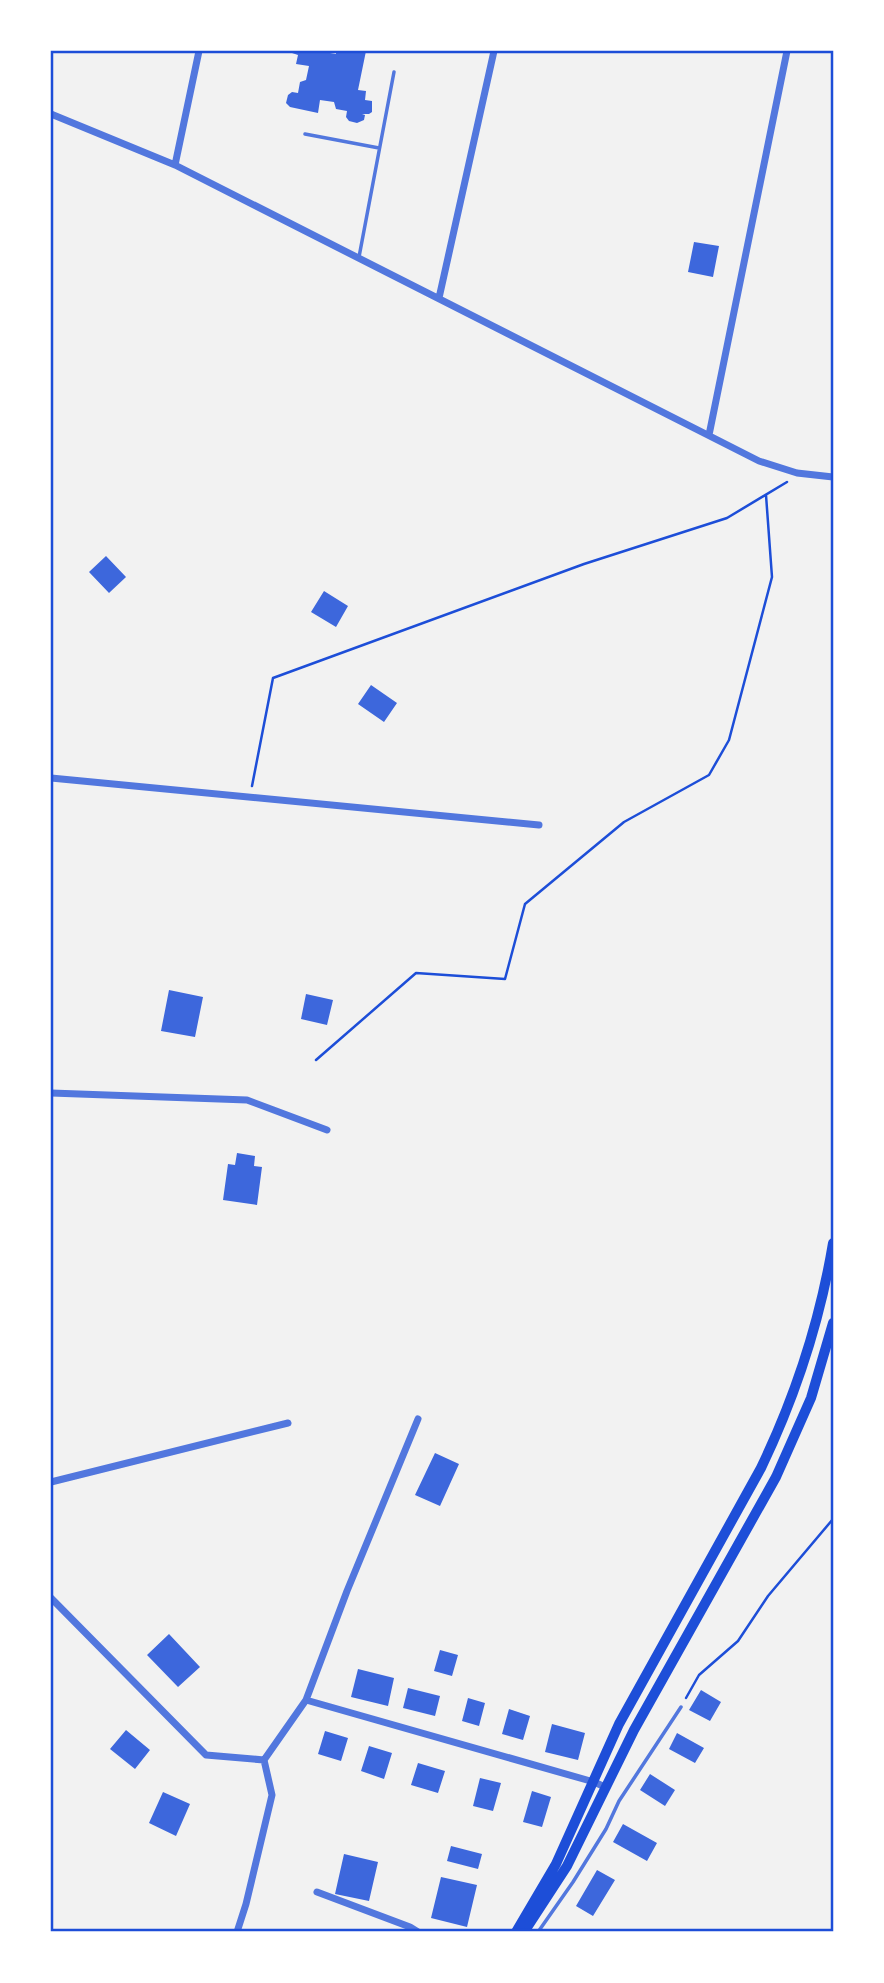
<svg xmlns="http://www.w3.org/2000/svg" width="884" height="1983" font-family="'DM Sans',sans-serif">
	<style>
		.building { fill: #3d67dc }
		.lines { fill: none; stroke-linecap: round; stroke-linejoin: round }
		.path { stroke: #1d4ed8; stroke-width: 2.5 }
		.service { stroke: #5277de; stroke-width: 3.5 }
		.minor { stroke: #5277de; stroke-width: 7 }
		.secondary { stroke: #1d4ed8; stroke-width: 10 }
		.neatline { fill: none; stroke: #1d4ed8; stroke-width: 2.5 }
	</style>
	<rect width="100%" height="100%" fill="#f2f2f2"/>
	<path class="building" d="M 290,51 L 330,51 L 330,53 L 336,54 L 336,51 L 366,51 L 358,90 L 366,91 L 365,100 L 372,101 L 372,112 L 369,114 L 362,114 L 365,115 L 364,120 L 357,123 L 349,121 L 346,117 L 347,111 L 336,109 L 334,102 L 320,100 L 318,113 L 290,107 L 286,103 L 288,95 L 292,92 L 298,93 L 300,82 L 306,80 L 309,66 L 296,64 L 298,55 L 292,53 Z
		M 694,242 L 719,246 L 713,277 L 688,272 Z
		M 106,556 L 126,577 L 109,593 L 89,572 Z
		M 324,591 L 348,606 L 336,627 L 311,612 Z
		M 371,685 L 397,703 L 384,722 L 358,704 Z
		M 169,990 L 203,997 L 195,1037 L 161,1031 Z
		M 306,994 L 333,1000 L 327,1025 L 301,1019 Z
		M 237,1153 L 255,1156 L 254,1166 L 262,1167 L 257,1205 L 223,1200 L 228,1164 L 235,1165 Z
		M 435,1453 L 459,1464 L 440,1506 L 415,1495 Z
		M 169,1634 L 200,1667 L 178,1687 L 147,1655 Z
		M 440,1650 L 458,1655 L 452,1676 L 434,1671 Z
		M 358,1669 L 394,1678 L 388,1706 L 351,1697 Z
		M 408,1688 L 440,1696 L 435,1716 L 403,1708 Z
		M 701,1690 L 721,1702 L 710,1721 L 689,1710 Z
		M 468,1698 L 485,1703 L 479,1726 L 462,1721 Z
		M 509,1709 L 530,1716 L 523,1740 L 502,1734 Z
		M 552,1724 L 585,1733 L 578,1760 L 545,1752 Z
		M 126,1730 L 150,1750 L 135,1769 L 110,1749 Z
		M 325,1731 L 348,1738 L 341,1761 L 318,1754 Z
		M 677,1733 L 704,1748 L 695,1763 L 669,1749 Z
		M 369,1746 L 392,1753 L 384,1779 L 361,1771 Z
		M 418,1763 L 445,1771 L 438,1793 L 411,1785 Z
		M 650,1774 L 675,1790 L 665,1806 L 640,1790 Z
		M 480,1778 L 501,1783 L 493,1811 L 473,1806 Z
		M 532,1791 L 551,1797 L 542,1827 L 523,1822 Z
		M 163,1792 L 190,1804 L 176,1836 L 149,1823 Z
		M 623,1824 L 657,1843 L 647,1861 L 613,1842 Z
		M 451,1846 L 482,1854 L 478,1869 L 447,1861 Z
		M 344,1854 L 378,1862 L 369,1901 L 335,1894 Z
		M 597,1870 L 615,1880 L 593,1916 L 576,1906 Z
		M 441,1877 L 477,1885 L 467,1927 L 431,1918 Z"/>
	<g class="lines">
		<path class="path" d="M 252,786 L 273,678 L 584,564 L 727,518 L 787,482
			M 316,1060 L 416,973 L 505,979 L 525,904 L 624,822 L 709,775 L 729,740 L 772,577 L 766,495
			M 686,1698 L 699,1675 L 738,1641 L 768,1596 L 833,1519"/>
		<path class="service" d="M 305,134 L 379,148
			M 359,257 L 394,72
			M 538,1932 L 573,1882 L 606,1829 L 619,1801 L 681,1707"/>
		<path class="minor" d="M 51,114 L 175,165 L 759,461 L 797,473 L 833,477
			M 175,165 L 199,51
			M 439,298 L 494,51
			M 709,435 L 787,51
			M 51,778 L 539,825
			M 51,1093 L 247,1100 L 327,1130
			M 51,1482 L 288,1423
			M 51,1598 L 206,1755 L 264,1760
			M 306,1700 L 594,1782 L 605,1787
			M 264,1760 L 306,1700 L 347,1591 L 418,1419
			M 317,1892 L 410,1927 L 418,1932
			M 237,1932 L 246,1904 L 272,1795 L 264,1760"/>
		<path class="secondary" d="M 516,1932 L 556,1864 L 619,1724 L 761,1468 C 795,1397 820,1321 833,1243
			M 524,1932 L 567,1866 L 634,1730 L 776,1477 L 811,1398 L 833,1323"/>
	</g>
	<rect width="884" height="1983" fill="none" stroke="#ffffff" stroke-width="105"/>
	<rect x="52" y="52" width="780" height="1878" class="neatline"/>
</svg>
